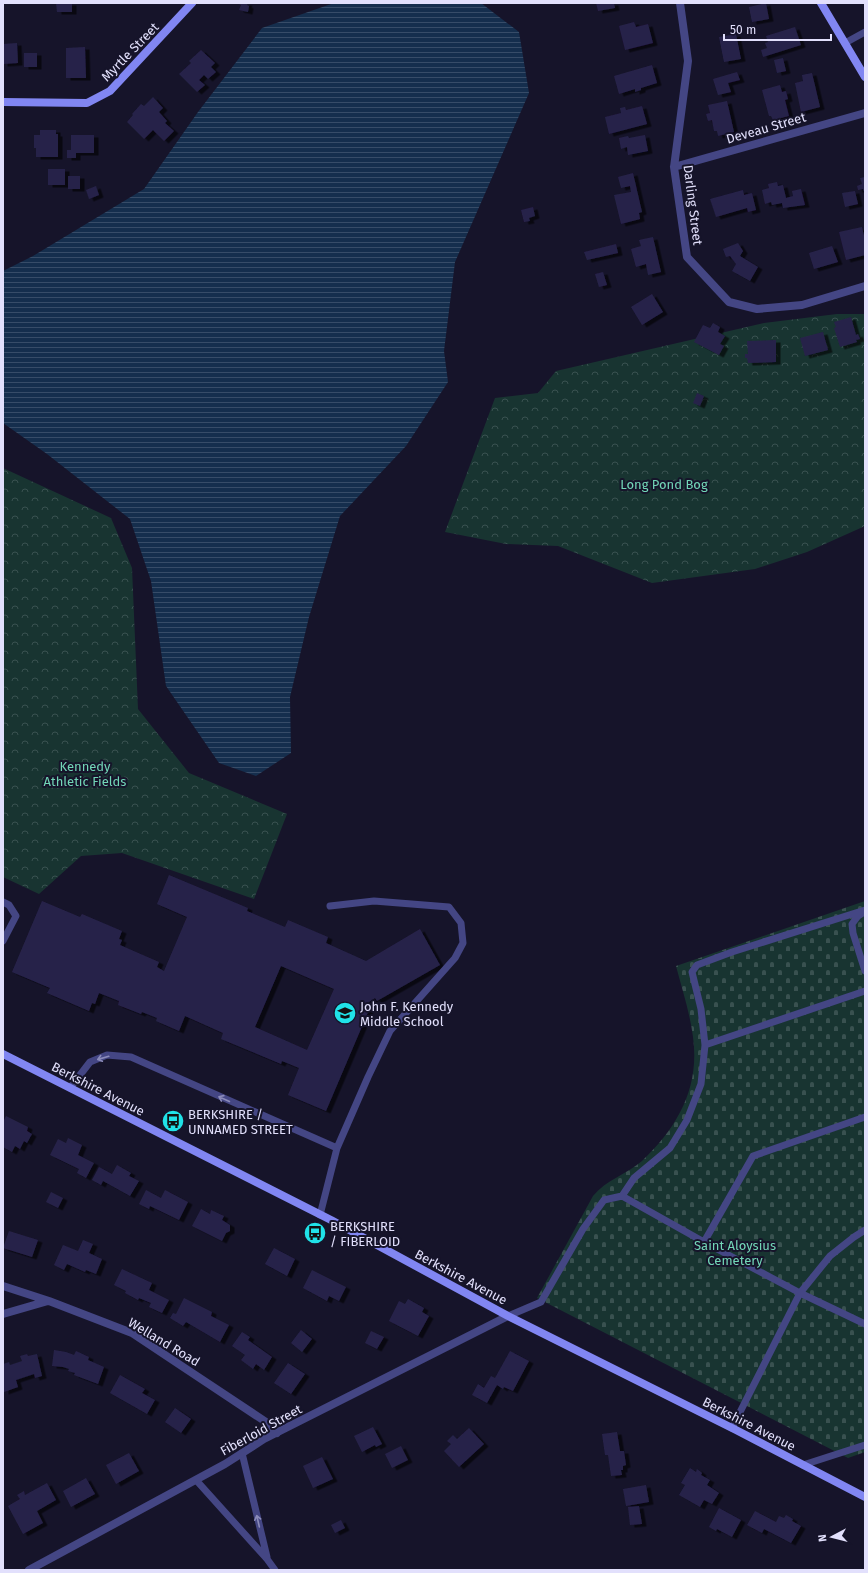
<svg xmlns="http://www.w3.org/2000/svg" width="868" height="1573" font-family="'Fira Sans',sans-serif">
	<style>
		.cemetery { fill: url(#cemetery-stones) }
		.park { fill: url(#park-crowns) }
		.water { fill: url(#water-rules) }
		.building { fill: #272249; fill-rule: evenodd; filter: url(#shadow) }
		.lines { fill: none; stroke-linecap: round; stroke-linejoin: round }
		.lane { stroke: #444684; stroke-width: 7 }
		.street { stroke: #444684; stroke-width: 8 }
		.secondary { stroke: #8186f2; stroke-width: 8 }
		.oneway { stroke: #8b8bba }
		.labels { text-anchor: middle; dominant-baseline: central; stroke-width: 4; stroke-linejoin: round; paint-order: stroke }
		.street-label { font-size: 13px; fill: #e2e0fc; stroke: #16142a }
		.park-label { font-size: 13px; fill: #72d6b7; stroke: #16142a }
		.poi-label { font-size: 13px; fill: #e2e0fc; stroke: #16142a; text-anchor: start }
	</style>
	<defs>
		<pattern id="cemetery-stones" width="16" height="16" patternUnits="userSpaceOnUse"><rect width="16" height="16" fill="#183431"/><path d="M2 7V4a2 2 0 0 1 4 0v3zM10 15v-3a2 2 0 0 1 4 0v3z" fill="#395150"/></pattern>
		<pattern id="park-crowns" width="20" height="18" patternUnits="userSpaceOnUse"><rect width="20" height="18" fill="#183431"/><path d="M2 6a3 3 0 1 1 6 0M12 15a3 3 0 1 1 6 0" fill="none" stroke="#395150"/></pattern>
		<pattern id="water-rules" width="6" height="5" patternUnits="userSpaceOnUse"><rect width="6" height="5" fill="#152e4d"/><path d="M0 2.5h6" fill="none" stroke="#374c68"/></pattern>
		<filter id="shadow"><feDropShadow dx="4.5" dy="2.5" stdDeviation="0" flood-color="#0009"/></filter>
	</defs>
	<rect width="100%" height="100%" fill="#16142a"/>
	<path class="cemetery" d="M 865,901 L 865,1452 L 848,1458 L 537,1298 L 593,1196 C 606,1180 627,1174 642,1161 C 678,1127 700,1087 693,1037 C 690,1013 682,989 676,966 Z"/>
	<path class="park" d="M 837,314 L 865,314 L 865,526 L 807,552 L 755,569 L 652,583 L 558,546 L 506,544 L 445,532 L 495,398 L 538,393 L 556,371 L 764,323 Z
		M 3,468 L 111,518 L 132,568 L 138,709 L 189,773 L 287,814 L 254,899 L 122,853 L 81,856 L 39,894 L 3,877 Z"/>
	<path class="water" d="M 334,3 L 481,3 L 519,32 L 529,93 L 455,262 L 444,351 L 448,382 L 406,446 L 340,516 L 309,617 L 290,697 L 291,753 L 256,776 L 219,763 L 166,686 L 151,581 L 130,519 L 47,454 L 3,423 L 3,271 L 33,256 L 144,189 L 198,112 L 262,28 Z"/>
	<path class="building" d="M 56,3 L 72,3 L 72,12 L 57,12 Z
		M 237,3 L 248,3 L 247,5 L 249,6 L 248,12 L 239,10 L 241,5 Z
		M 596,3 L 614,3 L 615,8 L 598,11 Z
		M 766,3 L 769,19 L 752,22 L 749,7 Z
		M 634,22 L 636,27 L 648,24 L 653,43 L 625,50 L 619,26 Z
		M 795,27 L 801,45 L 763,57 L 761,50 L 767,48 L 765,43 L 768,42 L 766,36 Z
		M 736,34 L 741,59 L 724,62 L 719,37 Z
		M 17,43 L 18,63 L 3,64 L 3,44 Z
		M 85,47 L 86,78 L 66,78 L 66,48 Z
		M 201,50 L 215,63 L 211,67 L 216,72 L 208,79 L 204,75 L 199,80 L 205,85 L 197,92 L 179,74 L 191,63 L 189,61 Z
		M 24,53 L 37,53 L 37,67 L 24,67 Z
		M 783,58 L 786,71 L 777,73 L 774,60 Z
		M 652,65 L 657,83 L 641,88 L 641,90 L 635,92 L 635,89 L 619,94 L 614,76 Z
		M 737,72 L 740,80 L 728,83 L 731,92 L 718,95 L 713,79 Z
		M 812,73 L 820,107 L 801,112 L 795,83 L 803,81 L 802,75 Z
		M 780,85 L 782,92 L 786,91 L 788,99 L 785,100 L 789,116 L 773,120 L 771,116 L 769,116 L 762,90 Z
		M 153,97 L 163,108 L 159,112 L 167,121 L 165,123 L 174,131 L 164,141 L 153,130 L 144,139 L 127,122 L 133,115 L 132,114 L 141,104 L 144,106 Z
		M 727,101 L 734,132 L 718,136 L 717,131 L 714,131 L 712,120 L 708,121 L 706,114 L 710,113 L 708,105 Z
		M 642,106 L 647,124 L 609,134 L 605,117 L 621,113 L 620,108 L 625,107 L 626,110 Z
		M 40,130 L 56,130 L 56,134 L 58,134 L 58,157 L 36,157 L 36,148 L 34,148 L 34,135 L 40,135 Z
		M 71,135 L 94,135 L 94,153 L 76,153 L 76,158 L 67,158 L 67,150 L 71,150 Z
		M 645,135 L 648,151 L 628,155 L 627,147 L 621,149 L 619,138 L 628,136 L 629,138 Z
		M 48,169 L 65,169 L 65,185 L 48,185 Z
		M 633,173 L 642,212 L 639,213 L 640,219 L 621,224 L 614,195 L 631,192 L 630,186 L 621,188 L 618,177 Z
		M 68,176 L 80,176 L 80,189 L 68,189 Z
		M 865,177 L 865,194 L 863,189 L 858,190 L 857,186 L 862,184 L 860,178 Z
		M 777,182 L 778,186 L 783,185 L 786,198 L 793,196 L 792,191 L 801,189 L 805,205 L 783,208 L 782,203 L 772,205 L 771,202 L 765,204 L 762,190 L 769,188 L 768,184 Z
		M 96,186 L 99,195 L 89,199 L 86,190 Z
		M 743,190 L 744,195 L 752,193 L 756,210 L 748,212 L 747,208 L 716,217 L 710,199 Z
		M 855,191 L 858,204 L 845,207 L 842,193 Z
		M 533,207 L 535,216 L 529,218 L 530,221 L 524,222 L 521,210 Z
		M 862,227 L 865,240 L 865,255 L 846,260 L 839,232 Z
		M 653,237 L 661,272 L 648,275 L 646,264 L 636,267 L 631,249 L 641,246 L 639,240 Z
		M 738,243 L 743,251 L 740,256 L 758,267 L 750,281 L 732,271 L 736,264 L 730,256 L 726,257 L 723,249 Z
		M 616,244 L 618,253 L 587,260 L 584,252 Z
		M 832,246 L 838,262 L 814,269 L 809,253 Z
		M 603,272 L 607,285 L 599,287 L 595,274 Z
		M 652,294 L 663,312 L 642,325 L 631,307 Z
		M 851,317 L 856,335 L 858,334 L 860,339 L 856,340 L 857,342 L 840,347 L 834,328 L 836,327 L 834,322 Z
		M 713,323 L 720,327 L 718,332 L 725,336 L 720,344 L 724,346 L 719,355 L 694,342 L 703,325 L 710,328 Z
		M 823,332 L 828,350 L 805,356 L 800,338 Z
		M 776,340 L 776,362 L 748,363 L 747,358 L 745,358 L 745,354 L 748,354 L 747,341 Z
		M 697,393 L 704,396 L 700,406 L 693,403 Z
		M 169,875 L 248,908 L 247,911 L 285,927 L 288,920 L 328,937 L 326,943 L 366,961 L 420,929 L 440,965 L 377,1001 L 375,998 L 369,1002 L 367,1009 L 369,1010 L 326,1111 L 288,1095 L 299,1068 L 282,1061 L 281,1064 L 221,1039 L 223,1033 L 185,1016 L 179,1031 L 156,1021 L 157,1018 L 142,1012 L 141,1014 L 118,1005 L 119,1001 L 99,993 L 95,1004 L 92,1003 L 89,1011 L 47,993 L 50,988 L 12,972 L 42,901 L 80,917 L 82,914 L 122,931 L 119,939 L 122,940 L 120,945 L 159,962 L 157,967 L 164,971 L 187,917 L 157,904 ZM 281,966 L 334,989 L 307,1050 L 255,1027 Z
		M 6,1116 L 28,1127 L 27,1131 L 32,1134 L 27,1143 L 24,1141 L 20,1149 L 15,1146 L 12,1152 L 3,1147 L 3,1119 L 4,1120 Z
		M 68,1138 L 82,1145 L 78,1155 L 94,1163 L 86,1178 L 77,1173 L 79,1169 L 50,1155 L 58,1139 L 66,1143 Z
		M 117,1165 L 131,1173 L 129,1176 L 139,1181 L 130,1196 L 103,1181 L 101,1185 L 92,1180 L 99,1167 L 112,1174 Z
		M 146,1190 L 161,1198 L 165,1190 L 188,1202 L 179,1220 L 150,1206 L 149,1209 L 139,1204 Z
		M 51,1192 L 63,1198 L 58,1208 L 46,1202 Z
		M 201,1209 L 210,1214 L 211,1210 L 224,1216 L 222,1220 L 230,1225 L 230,1231 L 226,1233 L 222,1241 L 192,1226 Z
		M 9,1231 L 38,1240 L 32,1257 L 3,1248 Z
		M 83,1240 L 93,1244 L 89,1253 L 102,1259 L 96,1274 L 86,1270 L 85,1272 L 67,1264 L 64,1270 L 54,1265 L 63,1245 L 78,1251 Z
		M 274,1248 L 295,1259 L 287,1276 L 265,1264 Z
		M 122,1269 L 152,1283 L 149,1290 L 169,1300 L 162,1313 L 149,1307 L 151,1303 L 139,1298 L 138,1300 L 125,1293 L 126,1291 L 114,1285 Z
		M 312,1270 L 346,1287 L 339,1301 L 329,1296 L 327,1301 L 303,1288 Z
		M 184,1298 L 212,1312 L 211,1316 L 229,1325 L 220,1342 L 186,1322 L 183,1326 L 170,1318 L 173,1313 L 176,1314 Z
		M 408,1299 L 424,1308 L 422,1312 L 429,1316 L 418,1336 L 389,1321 L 399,1301 L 405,1304 Z
		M 301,1330 L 312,1339 L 302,1352 L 291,1343 Z
		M 371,1331 L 384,1337 L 377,1349 L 365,1343 Z
		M 242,1332 L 250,1337 L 248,1340 L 272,1357 L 264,1370 L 256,1364 L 253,1369 L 241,1360 L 245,1355 L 232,1346 Z
		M 54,1350 L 66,1352 L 74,1355 L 76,1351 L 89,1357 L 88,1360 L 104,1367 L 98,1384 L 74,1375 L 75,1373 L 68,1371 L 69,1369 L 63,1367 L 52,1366 Z
		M 510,1351 L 529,1361 L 513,1391 L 504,1387 L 503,1389 L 497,1385 L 487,1403 L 472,1395 L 478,1384 L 484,1388 L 491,1376 L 495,1378 Z
		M 27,1354 L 28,1356 L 37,1354 L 42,1376 L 35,1378 L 34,1374 L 16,1380 L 18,1387 L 4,1392 L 3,1364 L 9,1362 L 10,1365 L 22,1361 L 20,1356 Z
		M 288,1363 L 305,1374 L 291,1394 L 274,1383 Z
		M 120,1375 L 145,1389 L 142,1393 L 155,1400 L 147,1414 L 110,1393 Z
		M 175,1408 L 191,1419 L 181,1433 L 165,1422 Z
		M 373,1427 L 382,1444 L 376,1447 L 375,1445 L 362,1452 L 354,1436 Z
		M 469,1428 L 484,1444 L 459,1467 L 444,1451 L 451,1444 L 447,1441 L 453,1435 L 457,1439 Z
		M 617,1432 L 620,1451 L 624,1451 L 626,1465 L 623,1466 L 623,1470 L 621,1470 L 622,1475 L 611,1476 L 608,1455 L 605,1455 L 602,1434 Z
		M 401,1446 L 408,1460 L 392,1468 L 385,1454 Z
		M 129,1453 L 139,1471 L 116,1484 L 106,1465 Z
		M 322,1457 L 333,1479 L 313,1488 L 303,1466 Z
		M 690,1468 L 696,1472 L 697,1469 L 702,1473 L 701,1475 L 710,1480 L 707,1485 L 719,1493 L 712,1504 L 704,1500 L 700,1507 L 679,1495 L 685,1485 L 681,1483 Z
		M 86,1478 L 95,1494 L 71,1507 L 63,1491 Z
		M 47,1483 L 56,1500 L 37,1511 L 43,1523 L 23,1534 L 8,1506 L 20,1499 L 17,1495 L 24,1491 L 25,1495 Z
		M 646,1485 L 649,1502 L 626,1506 L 623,1489 Z
		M 639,1506 L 642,1524 L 630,1525 L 628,1507 Z
		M 719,1508 L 741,1520 L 732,1537 L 717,1529 L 716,1531 L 709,1527 Z
		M 755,1511 L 776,1522 L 779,1516 L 784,1518 L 786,1515 L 793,1519 L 792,1521 L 801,1526 L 791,1543 L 764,1529 L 762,1533 L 747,1525 Z
		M 341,1520 L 345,1528 L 335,1533 L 331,1525 Z"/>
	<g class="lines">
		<path class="lane" d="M 845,43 L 865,32
			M 3,902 L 9,905 L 16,916 L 3,941
			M 865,910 L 732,952 L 697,965 L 692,972 L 701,1009 L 705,1045 L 865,991
			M 864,912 L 858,916 L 852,924 L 853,933 L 865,971
			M 705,1045 L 701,1084 L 687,1120 L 670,1148 L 634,1178 L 622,1196 L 704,1242 L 753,1156 L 865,1117
			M 70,1088 L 90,1062 L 107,1055 L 131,1057 L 337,1148
			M 320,1215 L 337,1148 L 368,1077 L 390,1031 L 455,958 L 463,943 L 461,923 L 449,907 L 374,901 L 330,906
			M 704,1242 L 800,1293 L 865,1324
			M 508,1316 L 541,1302 L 583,1229 L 604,1200 L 622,1196
			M 732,1428 L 800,1293 L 830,1256 L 854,1237 L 865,1230
			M 242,1453 L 267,1557
			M 803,1465 L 865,1445
			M 196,1480 L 267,1559 L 275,1570"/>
		<path class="street" d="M 680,3 L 688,61 L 674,167 L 687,257 L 729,302 L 757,309 L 802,305 L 865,286
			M 674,167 L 865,113
			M 3,1286 L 49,1301 L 132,1333 L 269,1424 L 277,1433
			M 3,1314 L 48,1301
			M 29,1570 L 225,1464 L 264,1439 L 508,1316"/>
		<path class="secondary" d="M 821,3 L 865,77
			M 3,102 L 87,103 L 110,91 L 192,3
			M 3,1054 L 331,1220 L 508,1316 L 736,1430 L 865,1497"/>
	</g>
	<defs><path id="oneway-shaft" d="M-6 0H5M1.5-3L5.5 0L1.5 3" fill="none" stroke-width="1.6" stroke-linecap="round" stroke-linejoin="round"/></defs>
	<g class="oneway">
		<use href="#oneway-shaft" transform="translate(103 1058) rotate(164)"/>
		<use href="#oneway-shaft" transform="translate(224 1099) rotate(-156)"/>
		<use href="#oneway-shaft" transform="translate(258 1521) rotate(-103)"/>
	</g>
	<defs>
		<g id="school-disc" transform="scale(1.15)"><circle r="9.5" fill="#20e2e8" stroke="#16142a"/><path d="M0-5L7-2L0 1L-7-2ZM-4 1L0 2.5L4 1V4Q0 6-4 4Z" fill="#111"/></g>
		<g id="bus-disc" transform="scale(1.15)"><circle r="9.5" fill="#20e2e8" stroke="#16142a"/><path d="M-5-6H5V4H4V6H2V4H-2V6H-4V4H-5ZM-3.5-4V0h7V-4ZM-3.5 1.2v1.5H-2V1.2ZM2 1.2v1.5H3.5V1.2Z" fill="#111"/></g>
	</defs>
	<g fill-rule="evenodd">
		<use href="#school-disc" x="345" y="1013"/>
		<use href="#bus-disc" x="173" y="1121"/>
		<use href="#bus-disc" x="315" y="1233"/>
	</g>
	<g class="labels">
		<g class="street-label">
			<text transform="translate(130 52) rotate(-46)">Myrtle Street</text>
			<text transform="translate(766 128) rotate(-16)">Deveau Street</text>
			<text transform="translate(693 205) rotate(83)">Darling Street</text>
			<text transform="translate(98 1089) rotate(27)">Berkshire Avenue</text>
			<text transform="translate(461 1277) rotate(28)">Berkshire Avenue</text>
			<text transform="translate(164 1342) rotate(31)">Welland Road</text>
			<text transform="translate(749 1424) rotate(27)">Berkshire Avenue</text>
			<text transform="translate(261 1430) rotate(-29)">Fiberloid Street</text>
		</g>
		<g class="park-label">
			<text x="664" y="484">Long Pond Bog</text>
			<text x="85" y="766">Kennedy<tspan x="85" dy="15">Athletic Fields</tspan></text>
			<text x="735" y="1245">Saint Aloysius<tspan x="735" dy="15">Cemetery</tspan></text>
		</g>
		<g class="poi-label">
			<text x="360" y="1006">John F. Kennedy<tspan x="360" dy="15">Middle School</tspan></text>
			<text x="188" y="1114">BERKSHIRE /<tspan x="188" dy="15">UNNAMED STREET</tspan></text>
			<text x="330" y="1226">BERKSHIRE<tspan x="330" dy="15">/ FIBERLOID</tspan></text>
		</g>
	</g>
	<rect width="868" height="1573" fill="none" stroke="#e2e0fc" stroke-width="8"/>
	<g transform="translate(832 1537) rotate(263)" stroke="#16142a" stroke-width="3" paint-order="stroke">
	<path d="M0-3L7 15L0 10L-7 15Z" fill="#e2e0fc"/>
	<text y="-6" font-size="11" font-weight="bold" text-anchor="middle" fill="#e2e0fc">N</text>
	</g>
	<path d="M724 34v6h107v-6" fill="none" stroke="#e2e0fc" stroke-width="2"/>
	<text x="730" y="34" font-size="12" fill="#e2e0fc" stroke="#16142a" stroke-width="3" paint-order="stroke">50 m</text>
</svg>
